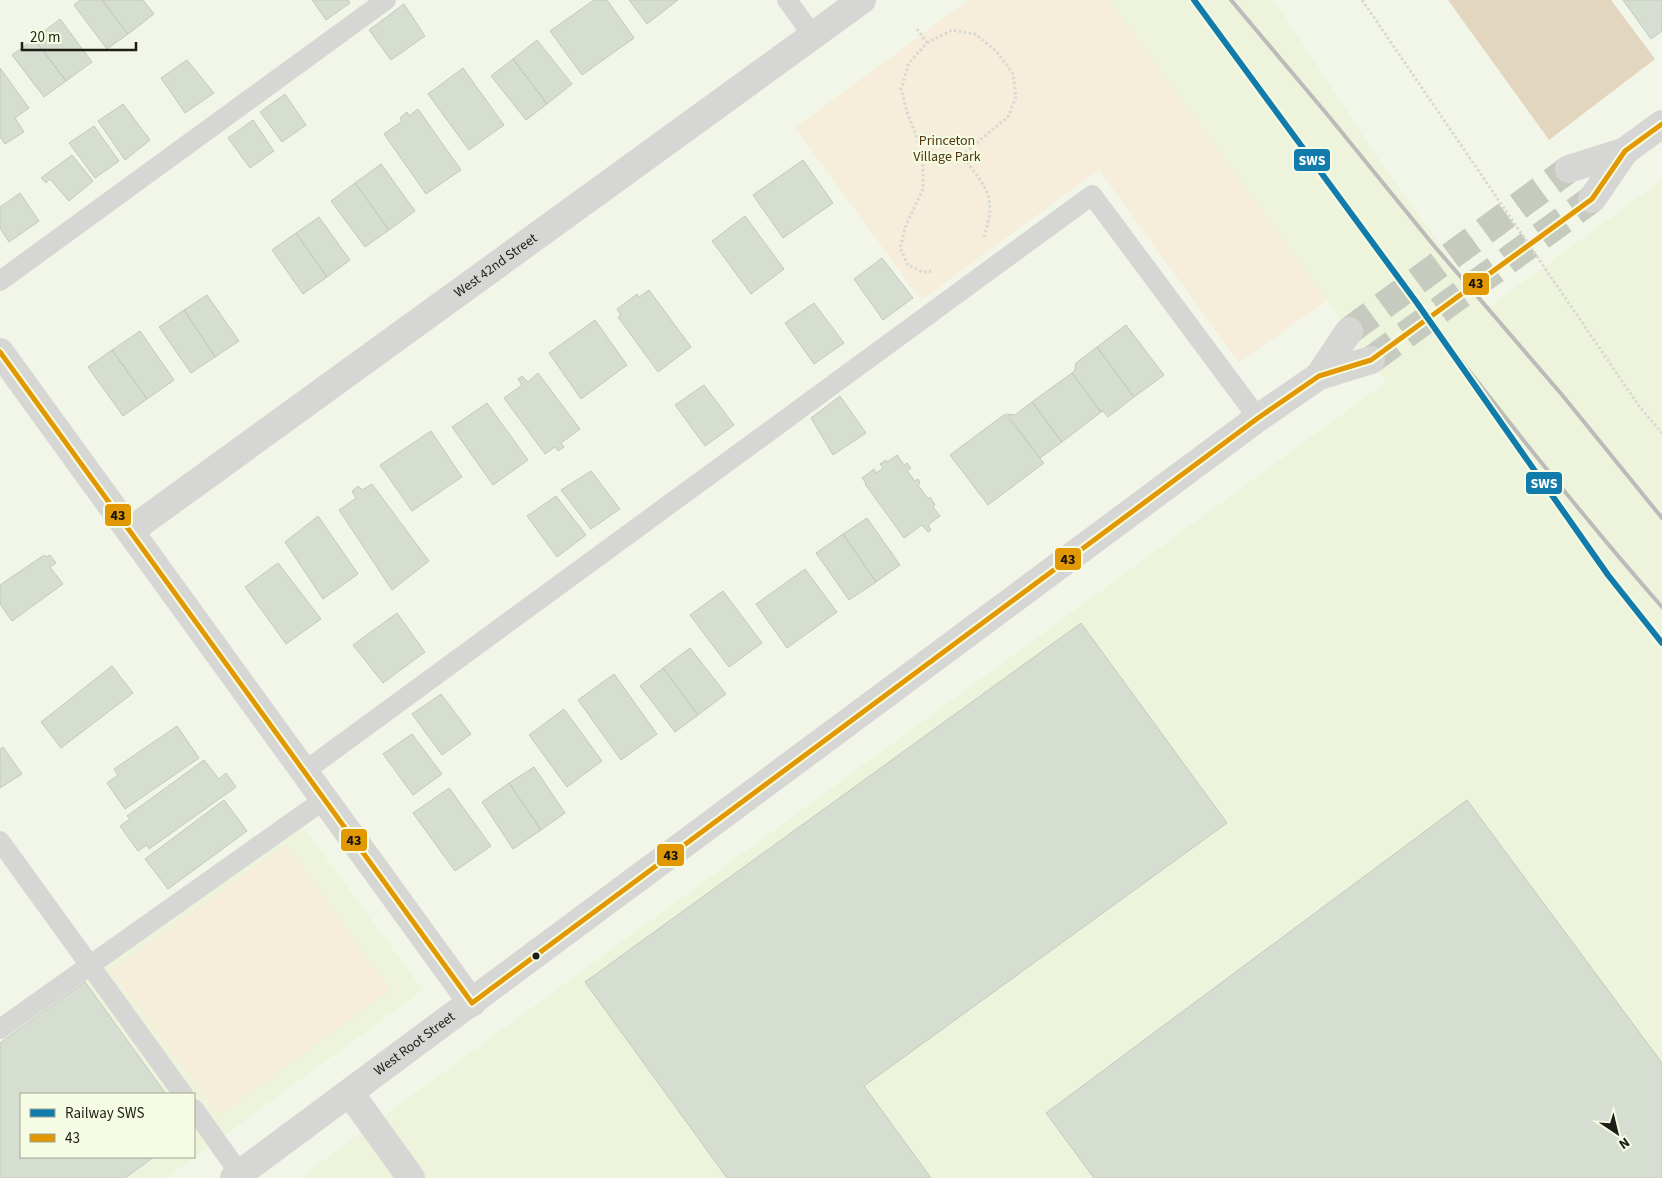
<svg xmlns="http://www.w3.org/2000/svg" width="1662" height="1178" font-family="'Source Sans 3',sans-serif">
	<style>
		.built { fill: #eef4dc; fill-rule: evenodd }
		.green { fill: #f6edda }
		.forest { fill: #e2d6be }
		.building { fill: #d6ddd1; stroke: #c4c9c0 }
		.lines { fill: none; stroke-linecap: round; stroke-linejoin: round }
		.secondary-tunnel { stroke: #c7cbbf; stroke-width: 28; stroke-dasharray: 28 14; stroke-linecap: butt }
		.path { stroke: #d8d9d5; stroke-width: 3; stroke-dasharray: 2.5 2.5; stroke-linecap: butt }
		.lane { stroke: #d6d7d4; stroke-width: 20 }
		.street { stroke: #d6d7d4; stroke-width: 28 }
		.secondary { stroke: #d6d7d4; stroke-width: 28 }
		.rail { stroke: #bbbbb9; stroke-width: 4 }
		.bus-1-casing { stroke: #f5fce3; stroke-width: 9 }
		.bus-1 { stroke: #e19802; stroke-width: 5 }
		.rail-1-casing { stroke: #f5fce3; stroke-width: 10 }
		.rail-1 { stroke: #117bac; stroke-width: 6 }
		.bus-dot { fill: #1d1f16; stroke: #f5fce3; stroke-width: 2 }
		.labels { text-anchor: middle; dominant-baseline: central; stroke-width: 4.5; stroke-linejoin: round; paint-order: stroke }
		.park-label { font-size: 14px; fill: #52370e; stroke: #f5fce3 }
		.street-label { font-size: 14px; fill: #1d1f16; stroke: #f5fce3 }
		.line-badge { stroke: #f5fce3; stroke-width: 2 }
		.badge-label { font-size: 14px; text-anchor: middle; font-weight: bold; fill: #fff }
		.pale-badge-label { font-size: 14px; text-anchor: middle; font-weight: bold; fill: #111 }
	</style>
	<rect width="100%" height="100%" fill="#f2f6e9"/>
	<path class="built" d="M 1109,0 L 1274,0 L 1385,168 L 1486,309 L 1662,180 L 1662,1178 L 299,1178 L 1386,382 Z
		M 297,818 L 423,990 L 166,1178 L 0,1178 L 0,1029 ZM 21,1094 L 194,1094 L 194,1157 L 21,1157 Z"/>
	<path class="green" d="M 968,0 L 1109,0 L 1327,300 L 1239,363 L 1099,170 L 921,300 L 795,128 Z
		M 286,844 L 390,990 L 219,1115 L 111,971 Z"/>
	<path class="forest" d="M 1448,0 L 1611,0 L 1655,59 L 1549,140 Z"/>
	<path class="building" d="M 80,0 L 102,0 L 128,34 L 107,49 L 74,5 Z
		M 102,0 L 143,0 L 154,14 L 128,34 Z
		M 312,0 L 348,0 L 350,3 L 326,20 Z
		M 594,0 L 607,0 L 634,38 L 582,75 L 550,31 Z
		M 629,0 L 678,0 L 647,24 Z
		M 1623,0 L 1662,0 L 1662,31 L 1651,39 Z
		M 404,4 L 425,36 L 391,60 L 369,30 Z
		M 60,19 L 92,62 L 66,81 L 34,39 Z
		M 34,39 L 66,81 L 44,97 L 12,55 Z
		M 537,40 L 572,84 L 547,104 L 513,59 Z
		M 513,59 L 547,104 L 526,120 L 491,76 Z
		M 187,60 L 214,93 L 185,113 L 161,78 Z
		M 0,68 L 29,108 L 15,118 L 24,132 L 5,144 L 0,137 Z
		M 463,68 L 504,125 L 469,150 L 428,94 Z
		M 285,94 L 306,125 L 282,142 L 260,112 Z
		M 123,104 L 150,140 L 125,160 L 98,121 Z
		M 418,109 L 461,170 L 426,194 L 384,134 L 402,121 L 400,118 L 407,112 L 409,116 Z
		M 253,120 L 274,151 L 250,168 L 228,138 Z
		M 94,126 L 119,161 L 95,178 L 69,143 Z
		M 72,155 L 93,181 L 69,201 L 50,179 L 46,183 L 41,178 Z
		M 803,160 L 833,203 L 783,238 L 753,195 Z
		M 381,164 L 415,211 L 389,230 L 355,183 Z
		M 355,183 L 389,230 L 365,247 L 331,201 Z
		M 20,193 L 39,221 L 9,242 L 0,228 L 0,207 Z
		M 745,216 L 784,269 L 751,294 L 712,241 Z
		M 319,217 L 350,260 L 327,277 L 296,233 Z
		M 296,233 L 327,277 L 303,294 L 272,250 Z
		M 882,258 L 913,298 L 883,320 L 854,279 Z
		M 649,290 L 691,347 L 658,372 L 618,317 L 621,315 L 617,309 L 637,294 L 639,297 Z
		M 207,295 L 239,341 L 215,357 L 184,310 Z
		M 814,303 L 844,343 L 814,364 L 785,323 Z
		M 184,310 L 215,357 L 191,373 L 159,327 Z
		M 595,320 L 627,365 L 581,399 L 549,353 Z
		M 1126,325 L 1164,375 L 1134,397 L 1097,347 Z
		M 140,331 L 174,380 L 147,399 L 112,350 Z
		M 1097,347 L 1134,397 L 1108,417 L 1103,411 L 1101,412 L 1072,373 L 1075,370 L 1076,363 Z
		M 112,350 L 147,399 L 123,416 L 88,367 Z
		M 538,373 L 580,429 L 561,443 L 564,447 L 558,451 L 555,447 L 545,454 L 504,398 L 522,385 L 518,379 L 522,376 L 528,382 Z
		M 1072,373 L 1101,412 L 1062,442 L 1032,402 Z
		M 704,385 L 734,425 L 705,446 L 675,405 Z
		M 840,396 L 866,433 L 833,455 L 811,418 Z
		M 1032,402 L 1062,442 L 1040,458 L 1007,414 L 1015,415 Z
		M 487,403 L 528,460 L 493,485 L 452,427 Z
		M 1005,414 L 1044,463 L 988,505 L 950,455 Z
		M 431,431 L 462,477 L 412,511 L 380,465 Z
		M 897,455 L 904,465 L 907,463 L 911,468 L 907,471 L 915,481 L 918,479 L 920,483 L 918,485 L 928,499 L 930,497 L 935,505 L 933,507 L 940,516 L 928,525 L 931,530 L 928,532 L 922,525 L 904,538 L 865,484 L 866,483 L 862,478 L 874,469 L 876,473 L 883,468 L 880,464 L 886,460 L 887,462 Z
		M 591,471 L 620,509 L 591,529 L 561,490 Z
		M 372,484 L 429,561 L 392,590 L 339,510 L 356,498 L 352,491 L 358,486 L 362,490 Z
		M 556,496 L 586,535 L 557,557 L 527,516 Z
		M 318,516 L 358,574 L 323,599 L 285,542 Z
		M 867,518 L 900,565 L 876,582 L 843,534 Z
		M 843,534 L 876,582 L 849,600 L 816,553 Z
		M 44,555 L 46,557 L 50,555 L 56,563 L 50,567 L 63,584 L 12,621 L 0,604 L 0,585 Z
		M 278,563 L 321,619 L 286,644 L 245,587 Z
		M 805,569 L 837,612 L 787,648 L 756,604 Z
		M 723,591 L 762,643 L 729,667 L 690,615 Z
		M 397,613 L 425,652 L 383,683 L 353,645 Z
		M 1081,623 L 1227,823 L 864,1086 L 931,1178 L 727,1178 L 585,982 Z
		M 690,648 L 726,694 L 698,715 L 663,668 Z
		M 112,666 L 133,693 L 61,748 L 41,722 Z
		M 663,668 L 698,715 L 675,732 L 640,686 Z
		M 614,674 L 657,734 L 621,760 L 578,700 Z
		M 441,694 L 471,734 L 442,755 L 412,714 Z
		M 564,709 L 602,761 L 567,787 L 529,735 Z
		M 177,726 L 199,758 L 125,809 L 107,783 L 118,775 L 114,769 Z
		M 412,734 L 442,774 L 413,795 L 383,754 Z
		M 3,747 L 22,774 L 0,788 L 0,749 Z
		M 204,760 L 219,779 L 226,773 L 236,787 L 149,849 L 147,845 L 138,851 L 120,826 L 130,819 L 127,816 Z
		M 534,767 L 565,813 L 541,830 L 509,783 Z
		M 509,783 L 541,830 L 513,849 L 482,802 Z
		M 449,788 L 491,846 L 455,871 L 413,813 Z
		M 224,800 L 247,831 L 168,889 L 145,859 Z
		M 1467,800 L 1662,1063 L 1662,1178 L 1094,1178 L 1046,1113 Z
		M 85,982 L 166,1094 L 21,1094 L 21,1157 L 154,1157 L 125,1178 L 0,1178 L 0,1043 Z"/>
	<g class="lines">
		<path class="secondary-tunnel" d="M 1349,331 L 1569,169
			M 1371,360 L 1592,199"/>
		<path class="path" d="M 1362,0 L 1639,406 L 1662,433
			M 917,29 L 927,43 L 909,63 L 901,89 L 907,112 L 923,153 L 923,189 L 906,225 L 900,248 L 908,265 L 923,272 L 934,271
			M 927,43 L 952,30 L 975,34 L 996,51 L 1013,74 L 1016,97 L 1008,117 L 962,155 C 985,188 998,194 984,237"/>
		<path class="lane" d="M 787,0 L 813,36
			M 0,281 L 386,0
			M 305,771 L 1092,195 L 1258,418
			M 0,841 L 183,1094
			M 0,1029 L 325,799
			M 194,1109 L 240,1174"/>
		<g class="street">
			<path d="M 0,352 L 472,1003"/>
			<path id="s1" d="M 130,531 L 862,0"/>
			<path d="M 350,1093 L 411,1178"/>
		</g>
		<g class="secondary">
			<path d="M 1569,169 L 1625,151 L 1662,124"/>
			<path d="M 1592,199 L 1625,151"/>
			<path d="M 1319,376 L 1349,331"/>
			<path id="s2" d="M 234,1178 L 1258,418 L 1319,376 L 1371,360"/>
		</g>
		<path class="rail" d="M 1231,0 L 1331,119 L 1435,247 L 1563,396 L 1662,518
			M 1417,303 C 1496,407 1576,509 1662,607"/>
		<g class="bus-1-casing">
			<path id="bus-1" d="M 0,352 L 472,1003
				M 472,1003 L 1258,418 L 1319,376 L 1371,360 L 1592,199 L 1625,151 L 1662,124"/>
		</g>
		<use href="#bus-1" class="bus-1"/>
		<g class="rail-1-casing">
			<path id="rail-1" d="M 1194,0 L 1417,303 L 1608,575 L 1662,643"/>
		</g>
		<use href="#rail-1" class="rail-1"/>
	</g>
	<circle class="bus-dot" cx="536" cy="956" r="4.5"/>
	<g class="labels">
		<g class="park-label">
			<text x="947" y="141">Princeton<tspan x="947" dy="16">Village Park</tspan></text>
		</g>
		<g class="street-label">
			<text stroke="none"><textPath href="#s1" startOffset="452">West 42nd Street</textPath></text>
			<text stroke="none"><textPath href="#s2" startOffset="225">West Root Street</textPath></text>
		</g>
	</g>
	<g class="line-badge">
		<rect x="1293" y="148" width="38" height="24" rx="5" fill="#117bac"/>
		<rect x="1462" y="272" width="28" height="24" rx="5" fill="#e19802"/>
		<rect x="1525" y="471" width="38" height="24" rx="5" fill="#117bac"/>
		<rect x="104" y="503" width="28" height="24" rx="5" fill="#e19802"/>
		<rect x="1054" y="547" width="28" height="24" rx="5" fill="#e19802"/>
		<rect x="340" y="828" width="28" height="24" rx="5" fill="#e19802"/>
		<rect x="656" y="843" width="29" height="24" rx="5" fill="#e19802"/>
	</g>
	<g class="badge-label">
		<text x="1312" y="165">SWS</text>
		<text x="1544" y="488">SWS</text>
	</g>
	<g class="pale-badge-label">
		<text x="1476" y="288">43</text>
		<text x="118" y="520">43</text>
		<text x="1068" y="564">43</text>
		<text x="354" y="845">43</text>
		<text x="671" y="860">43</text>
	</g>
	<rect x="20" y="1093" width="175" height="65" fill="#f5fce3" stroke="#9fa491"/>
	<rect x="30" y="1109" width="25" height="8" fill="#117bac" stroke="#9fa491"/>
	<text x="65" y="1118" font-size="15" fill="#1d1f16">Railway SWS</text>
	<rect x="30" y="1134" width="25" height="8" fill="#e19802" stroke="#9fa491"/>
	<text x="65" y="1143" font-size="15" fill="#1d1f16">43</text>
	<g transform="translate(1617 1133) rotate(145)" stroke="#f5fce3" stroke-width="4" paint-order="stroke">
	<path d="M0-4L9 19L0 12L-9 19Z" fill="#1d1f16"/>
	<text y="-8" font-size="14" font-weight="bold" text-anchor="middle" fill="#1d1f16">N</text>
	</g>
	<path d="M22 42v8h114v-8" fill="none" stroke="#1d1f16" stroke-width="2.5"/>
	<text x="30" y="42" font-size="15" fill="#1d1f16" stroke="#f5fce3" stroke-width="4" paint-order="stroke">20 m</text>
</svg>
